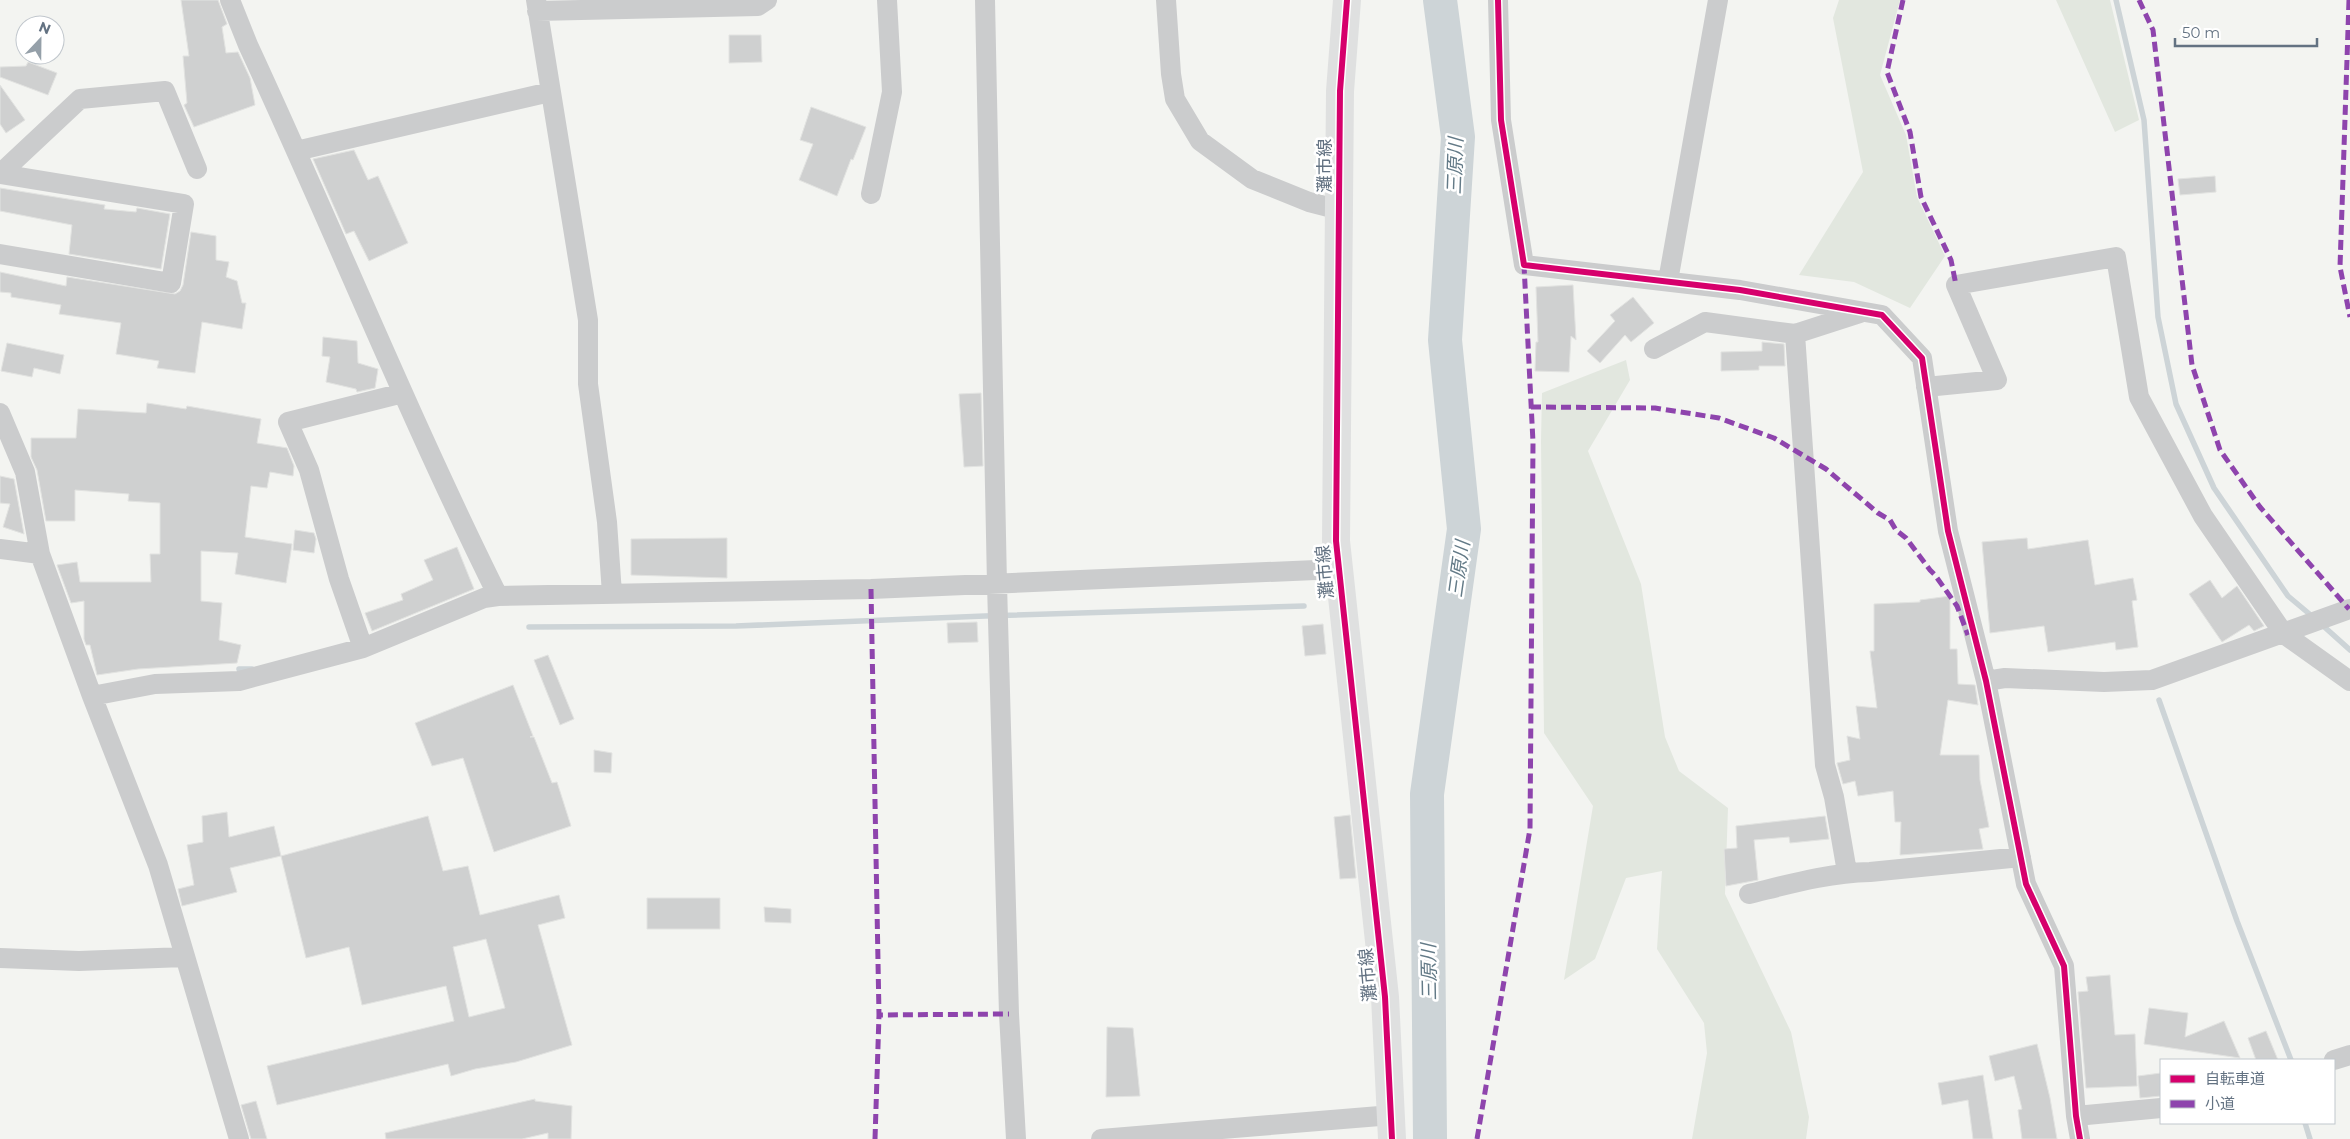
<svg xmlns="http://www.w3.org/2000/svg" width="2350" height="1139" font-family="Montserrat,'Noto Sans JP',sans-serif">
	<style>
		.green { fill: #e2e7df }
		.lines { fill: none; stroke-linecap: round; stroke-linejoin: round }
		.stream { stroke: #cdd4d7; stroke-width: 5.5 }
		.river { stroke: #cdd4d7; stroke-width: 34 }
		.building { fill: #cfd0d0; stroke: #e2e3e1; fill-rule: evenodd }
		.minor { stroke: #cbcccd; stroke-width: 20 }
		.secondary { stroke: #dfe0e0; stroke-width: 28 }
		.quiet { stroke: #8e44ad; stroke-width: 5; stroke-dasharray: 10 5; stroke-linecap: butt }
		.cycleway-casing { stroke: #fff; stroke-width: 9 }
		.cycleway { stroke: #d6006c; stroke-width: 6 }
		.labels { text-anchor: middle; dominant-baseline: central; stroke-width: 5; stroke-linejoin: round; paint-order: stroke }
		.street-label { font-size: 18px; fill: #637282; stroke: #fff }
		.water-label { font-size: 19px; font-style: italic; fill: #637a87; stroke: #fff }
	</style>
	<rect width="100%" height="100%" fill="#f3f4f1"/>
	<path class="green" d="M 1839,0 L 1900,0 L 1880,75 L 1906,135 L 1917,197 L 1945,256 L 1910,308 L 1854,282 L 1799,275 L 1863,172 L 1833,18 Z
		M 2056,0 L 2110,0 L 2139,120 L 2115,132 Z
		M 1626,360 L 1630,380 L 1588,451 L 1641,584 L 1665,737 L 1679,771 L 1728,808 L 1725,894 L 1791,1032 L 1809,1117 L 1806,1139 L 1692,1139 L 1707,1053 L 1704,1023 L 1657,949 L 1662,871 L 1626,878 L 1595,959 L 1564,980 L 1593,806 L 1544,733 L 1541,441 L 1542,393 Z"/>
	<g class="lines">
		<path class="stream" d="M 2116,0 L 2144,120 L 2158,317 L 2176,404 L 2214,488 L 2288,596 L 2313,617
			M 2320,623 L 2350,650
			M 529,627 L 736,626 L 985,616 L 1304,606
			M 239,669 L 252,669
			M 2159,700 L 2237,921 L 2291,1060
			M 2305,1123 L 2310,1139"/>
		<path class="river" d="M 1430,1139 L 1427,794 L 1464,529 L 1445,340 L 1458,137 L 1440,0"/>
	</g>
	<path class="building" d="M 181,0 L 218,0 L 227,24 L 222,27 L 226,53 L 238,52 L 250,78 L 255,105 L 194,127 L 184,105 L 187,103 L 183,56 L 189,56 Z
		M 729,35 L 761,35 L 762,62 L 729,63 Z
		M 28,62 L 57,73 L 48,95 L 0,77 L 0,67 L 26,66 Z
		M 0,85 L 25,120 L 6,133 L 0,124 Z
		M 811,107 L 866,127 L 853,160 L 851,159 L 837,196 L 799,180 L 813,144 L 800,140 Z
		M 354,150 L 368,180 L 378,176 L 408,243 L 369,261 L 354,231 L 346,234 L 313,159 Z
		M 2215,176 L 2216,192 L 2180,195 L 2178,179 Z
		M 0,188 L 105,205 L 104,209 L 136,212 L 137,208 L 170,214 L 161,269 L 69,254 L 72,225 L 0,211 Z
		M 191,232 L 216,236 L 216,260 L 229,262 L 226,277 L 237,281 L 242,303 L 246,303 L 242,329 L 202,322 L 195,373 L 157,368 L 159,361 L 116,354 L 121,323 L 59,314 L 61,305 L 11,297 L 11,293 L 0,292 L 0,272 L 66,286 L 67,277 L 175,294 L 180,291 L 183,285 Z
		M 1573,285 L 1576,340 L 1571,336 L 1569,372 L 1535,371 L 1536,342 L 1538,342 L 1536,287 Z
		M 1633,297 L 1654,323 L 1631,342 L 1625,335 L 1600,363 L 1587,351 L 1615,321 L 1610,315 Z
		M 323,337 L 357,341 L 358,363 L 378,369 L 375,388 L 357,392 L 356,389 L 326,382 L 330,357 L 322,356 Z
		M 1762,342 L 1784,344 L 1785,366 L 1759,366 L 1759,370 L 1721,371 L 1721,352 L 1762,351 Z
		M 7,343 L 64,355 L 60,374 L 34,368 L 32,377 L 1,371 Z
		M 981,393 L 983,466 L 964,467 L 959,394 Z
		M 147,403 L 186,409 L 187,406 L 261,419 L 257,443 L 287,448 L 294,466 L 293,476 L 270,472 L 267,488 L 251,486 L 245,537 L 292,544 L 286,583 L 235,574 L 238,553 L 201,551 L 201,601 L 222,603 L 219,640 L 241,645 L 237,663 L 138,669 L 97,675 L 90,645 L 86,645 L 84,639 L 84,601 L 71,603 L 57,565 L 77,562 L 80,582 L 151,582 L 150,554 L 160,554 L 160,503 L 128,501 L 129,494 L 75,490 L 75,521 L 46,521 L 37,470 L 31,457 L 31,438 L 76,438 L 78,409 L 146,413 Z
		M 0,476 L 14,479 L 24,534 L 3,527 L 10,504 L 0,503 Z
		M 295,530 L 314,533 L 316,539 L 314,553 L 293,550 Z
		M 727,538 L 727,578 L 631,575 L 631,539 Z
		M 2027,538 L 2028,549 L 2088,540 L 2095,585 L 2133,578 L 2137,600 L 2132,601 L 2138,647 L 2116,650 L 2115,642 L 2048,652 L 2044,626 L 1990,633 L 1982,542 Z
		M 457,547 L 474,589 L 372,631 L 365,613 L 403,600 L 401,594 L 433,580 L 424,560 Z
		M 2210,580 L 2222,598 L 2237,586 L 2264,626 L 2254,631 L 2249,625 L 2222,642 L 2189,594 Z
		M 1950,596 L 1950,649 L 1957,649 L 1958,684 L 1975,685 L 1978,705 L 1948,700 L 1940,755 L 1979,755 L 1980,780 L 1989,827 L 1979,829 L 1983,849 L 1900,855 L 1901,822 L 1895,822 L 1893,791 L 1858,796 L 1855,781 L 1843,784 L 1837,763 L 1850,760 L 1847,736 L 1860,739 L 1856,706 L 1877,708 L 1870,651 L 1874,651 L 1874,604 L 1920,602 L 1920,600 Z
		M 977,622 L 978,642 L 948,643 L 947,623 Z
		M 1323,624 L 1326,654 L 1305,656 L 1302,626 Z
		M 548,655 L 574,719 L 560,725 L 534,660 Z
		M 513,685 L 533,736 L 530,737 L 534,737 L 552,783 L 557,782 L 571,826 L 494,852 L 463,758 L 432,766 L 415,723 Z
		M 594,750 L 612,753 L 611,773 L 594,772 Z
		M 227,812 L 229,837 L 274,826 L 281,856 L 428,816 L 443,871 L 468,866 L 480,915 L 559,895 L 565,918 L 538,925 L 572,1045 L 516,1062 L 475,1069 L 451,1076 L 448,1064 L 277,1105 L 267,1066 L 454,1021 L 446,986 L 362,1005 L 349,947 L 306,958 L 281,856 L 230,868 L 237,892 L 182,906 L 178,889 L 194,885 L 187,845 L 203,842 L 202,816 ZM 486,939 L 505,1008 L 469,1017 L 453,947 Z
		M 1350,815 L 1356,878 L 1340,879 L 1334,817 Z
		M 1825,816 L 1829,839 L 1790,843 L 1789,837 L 1754,840 L 1758,880 L 1726,886 L 1724,849 L 1737,848 L 1736,826 Z
		M 647,898 L 720,898 L 720,929 L 647,929 Z
		M 764,907 L 791,909 L 791,923 L 765,922 Z
		M 2110,975 L 2115,1035 L 2135,1034 L 2137,1086 L 2086,1088 L 2078,992 L 2088,991 L 2086,977 Z
		M 2149,1008 L 2188,1013 L 2185,1037 L 2224,1021 L 2240,1058 L 2144,1044 Z
		M 1107,1027 L 1133,1028 L 1140,1096 L 1106,1097 Z
		M 2266,1031 L 2278,1060 L 2256,1060 L 2248,1038 Z
		M 2037,1044 L 2050,1098 L 2057,1139 L 2022,1139 L 2018,1110 L 2022,1109 L 2014,1076 L 1995,1081 L 1989,1056 Z
		M 2161,1073 L 2161,1096 L 2140,1098 L 2138,1076 Z
		M 1983,1075 L 1993,1139 L 1973,1139 L 1968,1100 L 1942,1105 L 1938,1083 Z
		M 535,1099 L 535,1101 L 572,1106 L 571,1139 L 548,1139 L 548,1133 L 522,1139 L 386,1139 L 385,1133 Z
		M 256,1101 L 267,1139 L 251,1139 L 241,1105 Z"/>
	<g class="lines">
		<path class="minor" d="M 230,0 L 248,45 C 333,228 408,415 498,596
			M 536,0 L 588,320 L 588,384 L 607,522 L 612,594
			M 985,0 L 997,584 L 1009,1014 L 1016,1139
			M 1166,0 L 1171,74 L 1175,99 L 1200,141 L 1252,179 L 1309,202 L 1340,210
			M 1498,0 L 1501,120 L 1524,265 L 1740,290 L 1882,315 L 1922,358 L 1948,531 L 1986,681 L 2026,884 L 2064,966 L 2076,1116 L 2080,1139
			M 537,11 L 758,6 L 767,0
			M 296,151 L 550,92
			M 0,174 L 80,99 L 165,91 L 197,169
			M 871,194 L 892,92 L 887,0
			M 0,254 L 171,283 L 184,204 L 1,174
			M 1668,281 L 1718,0
			M 1795,334 L 1825,765 L 1834,797 L 1847,872
			M 1654,349 L 1705,322 L 1795,334 L 1860,313
			M 1926,387 L 1997,380 L 1956,285 L 2116,257 L 2139,397 L 2203,516 L 2284,634 L 2350,681
			M 0,413 L 25,472 L 40,554 L 92,696 L 158,865 L 239,1139
			M 0,549 L 40,554
			M 363,648 L 339,579 L 309,470 L 288,422 L 403,393
			M 1986,681 L 2005,678 L 2104,682 L 2152,680 L 2350,609
			M 92,696 L 155,684 L 239,681 L 363,648 L 484,598 L 498,596 L 871,589 L 1339,569
			M 1749,894 C 1790,884 1828,873 1870,872 L 2021,857
			M 0,958 L 79,961 L 184,957
			M 2334,1060 L 2350,1055
			M 2076,1116 L 2161,1108
			M 1101,1139 L 1392,1115"/>
		<path class="secondary" d="M 1347,0 L 1340,91 L 1336,541 L 1385,997 L 1392,1139"/>
		<path class="quiet" d="M 1903,0 L 1887,72 L 1910,132 L 1921,197 L 1951,260 L 1956,285
			M 2139,0 L 2153,30 L 2192,365 L 2220,450 L 2260,507 L 2349,609
			M 2349,0 L 2340,267 L 2350,317
			M 1531,407 L 1655,408 L 1719,418 L 1774,438 L 1826,469 L 1878,513 L 1890,520 L 1896,530 L 1906,538 L 1930,570 L 1935,575 L 1957,606 L 1968,635
			M 871,589 L 879,1015 L 1009,1014
			M 875,1139 L 879,1015
			M 1477,1139 L 1530,829 L 1533,442 L 1524,265"/>
		<g class="cycleway-casing">
			<path id="cycleway" d="M 1347,0 L 1340,91 L 1336,541 L 1385,997 L 1392,1139
				M 1498,0 L 1501,120 L 1524,265 L 1740,290 L 1882,315 L 1922,358 L 1948,531 L 1986,681 L 2026,884 L 2064,966 L 2076,1116 L 2080,1139"/>
		</g>
		<use href="#cycleway" class="cycleway"/>
	</g>
	<g class="labels">
		<g class="street-label">
			<text transform="translate(1325 166) rotate(-90)">灘市線</text>
			<text transform="translate(1325 572) rotate(-95)">灘市線</text>
			<text transform="translate(1368 975) rotate(-95)">灘市線</text>
		</g>
		<g class="water-label">
			<text transform="translate(1455 166) rotate(-88)">三原川</text>
			<text transform="translate(1459 569) rotate(-82)">三原川</text>
			<text transform="translate(1429 972) rotate(-91)">三原川</text>
		</g>
	</g>
	<rect x="2160" y="1059" width="175" height="65" fill="#ffffff" stroke="#c1c7cd"/>
	<rect x="2170" y="1075" width="25" height="8" fill="#d6006c" stroke="#c1c7cd"/>
	<text x="2205" y="1084" font-size="15" fill="#637282">自転車道</text>
	<rect x="2170" y="1100" width="25" height="8" fill="#8e44ad" stroke="#c1c7cd"/>
	<text x="2205" y="1109" font-size="15" fill="#637282">小道</text>
	<g transform="translate(40 40) rotate(22)"><circle r="24" fill="#ffffff" stroke="#c1c7cd"/>
	<path d="M0-4L9 19L0 12L-9 19Z" fill="#95a0a9"/>
	<text y="-8" font-size="14" font-weight="bold" text-anchor="middle" fill="#637282">N</text>
	</g>
	<path d="M2175 38v8h142v-8" fill="none" stroke="#637282" stroke-width="2.5"/>
	<text x="2182" y="38" font-size="15" fill="#637282" stroke="#ffffff" stroke-width="4" paint-order="stroke">50 m</text>
</svg>
